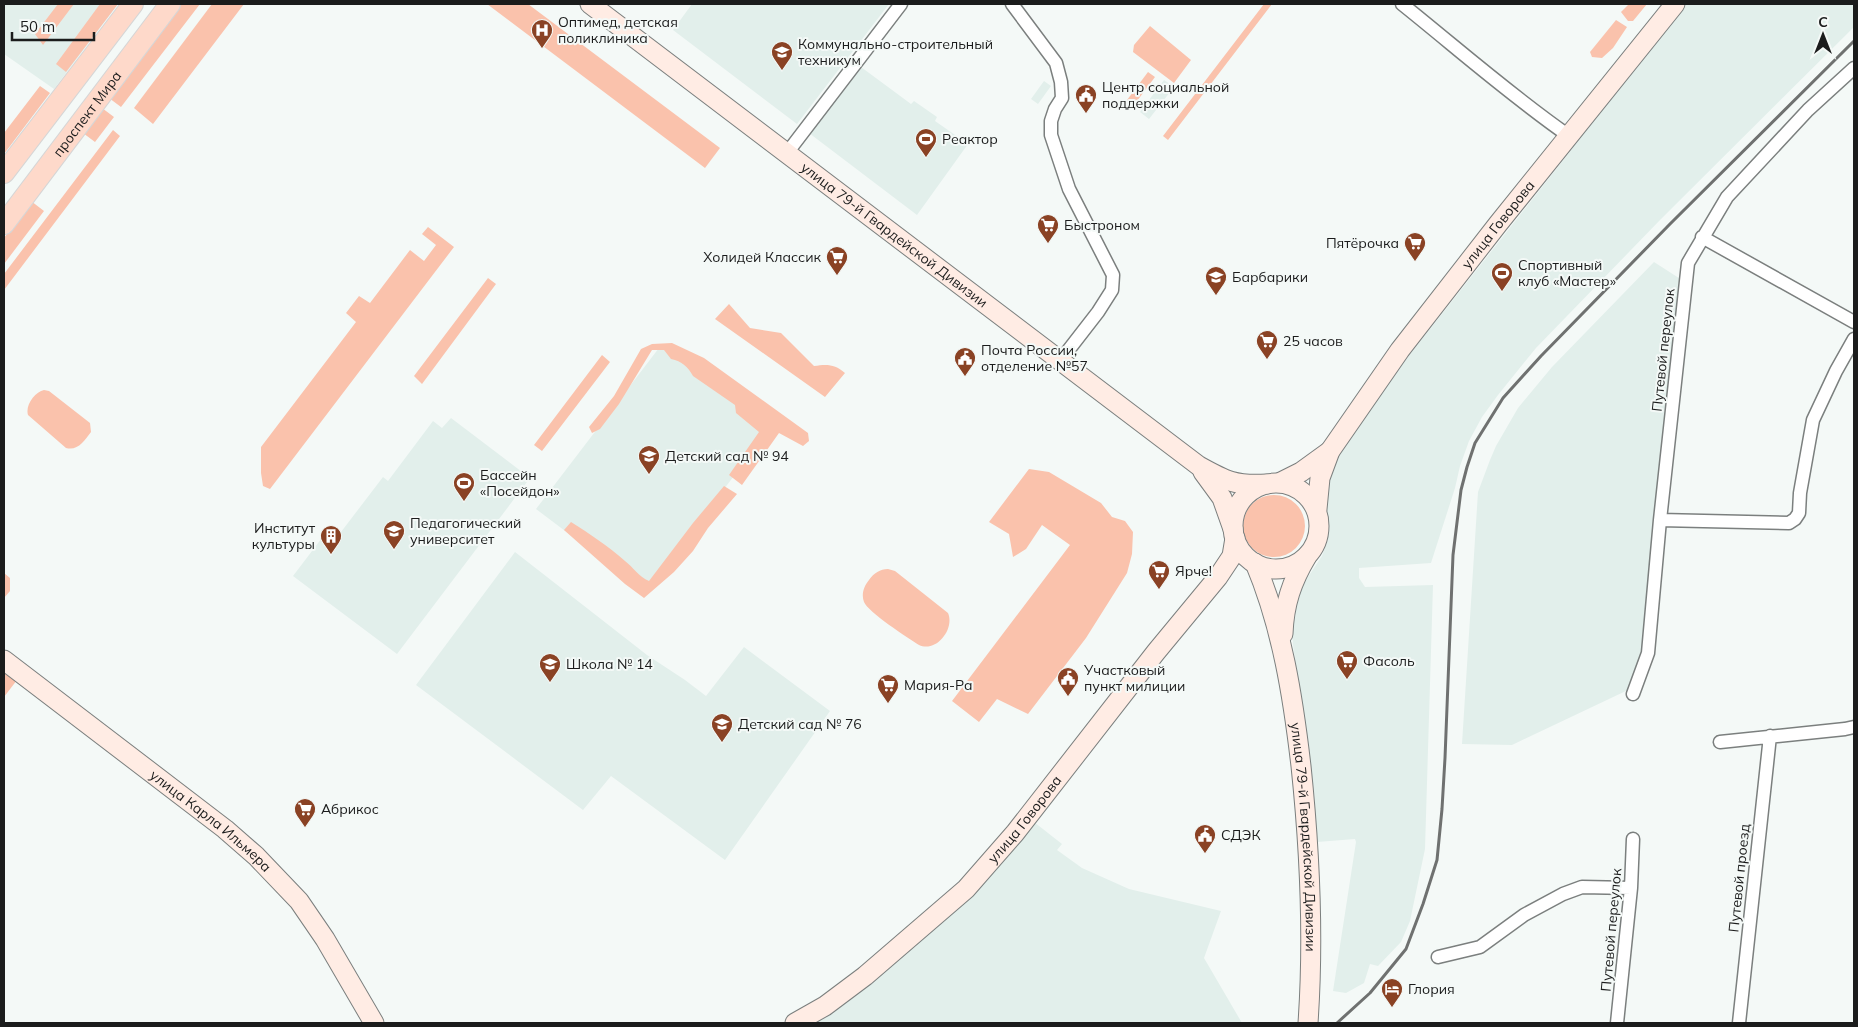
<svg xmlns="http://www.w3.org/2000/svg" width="1858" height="1027" font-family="Mulish,sans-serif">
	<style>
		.built { fill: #e2efeb }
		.green { fill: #fac2ac }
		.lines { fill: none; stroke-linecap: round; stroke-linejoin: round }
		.street-casing { stroke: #7b7f7e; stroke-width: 15 }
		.secondary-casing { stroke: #7b7f7e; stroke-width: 21 }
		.primary-casing { stroke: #d6d6d6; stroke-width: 22 }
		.street { stroke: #fff; stroke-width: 12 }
		.secondary { stroke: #ffece4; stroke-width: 19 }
		.primary { stroke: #fed9ca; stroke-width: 20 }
		.rail { stroke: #6f7170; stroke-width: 3 }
		.labels { text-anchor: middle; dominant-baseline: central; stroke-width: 4; stroke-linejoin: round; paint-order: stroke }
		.poi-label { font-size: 14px; fill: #1b1c1c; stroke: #f4f9f7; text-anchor: start }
		.street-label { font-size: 14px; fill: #1b1c1c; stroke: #f4f9f7 }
	</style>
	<rect width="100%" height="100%" fill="#f4f9f7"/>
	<path class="built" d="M 4,4 L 118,4 L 54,89 L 4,54 Z
		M 692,4 L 889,4 L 797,124 L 673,30 Z
		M 1686,4 L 1854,4 L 1854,27 L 1661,219 L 1536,348 L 1498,395 L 1482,417 L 1469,441 L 1460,466 L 1455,488 L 1431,563 L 1359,568 L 1359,578 L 1365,587 L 1433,585 L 1425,849 L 1410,921 L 1401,942 L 1378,966 L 1370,964 L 1364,983 L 1346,993 L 1333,991 L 1356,842 L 1355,839 L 1317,842 L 1314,790 L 1293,645 L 1291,621 L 1300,589 L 1322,556 L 1328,540 L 1324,492 L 1329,466 L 1408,357 L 1572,149 L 1588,121 Z
		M 861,67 L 911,104 L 914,101 L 937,117 L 935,121 L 968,144 L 917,215 L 809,133 Z
		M 1164,80 L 1174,87 L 1149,119 L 1140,112 Z
		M 1044,81 L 1051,86 L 1038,104 L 1031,99 Z
		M 1654,262 L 1682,280 L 1644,651 L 1628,690 L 1512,745 L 1462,744 L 1478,492 L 1490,460 L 1496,446 L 1518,408 L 1552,367 Z
		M 662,344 L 771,427 L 646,592 L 536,509 Z
		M 451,418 L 530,478 L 397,654 L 293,576 L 331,526 L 341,532 L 383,477 L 388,481 L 433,421 L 442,428 Z
		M 515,552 L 647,655 L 685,680 L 706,696 L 744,647 L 830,711 L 725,860 L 611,776 L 583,810 L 416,685 Z
		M 1034,822 L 1062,844 L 1057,850 L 1082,868 L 1129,889 L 1221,911 L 1204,958 L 1242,1023 L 810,1023 Z"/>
	<path class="green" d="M 58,4 L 74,4 L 43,45 L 35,34 Z
		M 100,4 L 118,4 L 66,72 L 56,64 Z
		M 181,4 L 200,4 L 121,107 L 109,98 Z
		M 212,4 L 244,4 L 153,124 L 134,108 Z
		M 487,4 L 528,4 L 720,148 L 705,168 Z
		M 1264,4 L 1272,4 L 1168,140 L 1163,136 Z
		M 1629,4 L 1647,4 L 1633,21 L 1628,21 L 1621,12 Z
		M 1616,20 L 1627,27 L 1613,48 L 1602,58 L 1592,57 L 1590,52 Z
		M 1150,26 L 1191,60 L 1174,83 L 1133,52 L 1134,45 Z
		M 1148,72 L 1155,77 L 1131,109 L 1124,104 Z
		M 40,86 L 50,93 L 4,154 L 4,133 Z
		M 102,108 L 114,117 L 95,142 L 83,133 Z
		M 113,130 L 120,136 L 4,290 L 4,274 Z
		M 31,201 L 44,211 L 4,264 L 4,238 Z
		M 428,227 L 454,247 L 270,489 L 263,486 L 261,473 L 261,447 L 356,322 L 346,313 L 359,296 L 370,303 L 410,250 L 424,261 L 436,245 L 422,234 Z
		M 488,278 L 496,284 L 422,384 L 414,376 Z
		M 729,304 L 750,328 L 781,333 L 814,366 C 827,364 835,364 845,373 L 825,397 L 715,319 Z
		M 672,343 L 704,358 L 808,433 L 809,441 L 803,446 L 779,433 L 742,485 L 729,475 L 759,432 L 736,413 L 735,405 L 693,376 C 688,367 682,361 671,359 L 664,350 L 652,350 L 619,404 L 600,429 L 592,433 L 589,427 L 614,396 L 641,349 L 652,344 Z
		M 602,355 L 610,362 L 542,451 L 534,445 Z
		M 44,390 L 49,391 L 90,423 L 91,432 C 84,441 78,451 66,448 L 28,415 C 25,405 35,392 44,390 Z
		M 1029,469 L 1049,472 L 1101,503 L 1112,517 L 1125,521 L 1133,532 L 1132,554 L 1127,573 L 1086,638 L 1028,714 L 997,699 L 979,722 L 952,701 L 1070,545 L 1042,525 L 1026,549 L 1013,557 L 1009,534 L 989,522 Z
		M 724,486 L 737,494 L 708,528 L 693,551 L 674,572 L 644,598 L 625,584 L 564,530 L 571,522 C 590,534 608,546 625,561 C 633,567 639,577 649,581 L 693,523 Z
		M1243 526a31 31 0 1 1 62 0a31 31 0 1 1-62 0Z
		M 888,569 L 895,571 L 948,613 C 955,629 936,653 919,645 C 908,638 868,612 864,602 C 861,594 864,586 869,580 C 874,573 880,569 888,569 Z
		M 4,573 L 10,578 L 10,591 L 4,598 Z
		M 4,670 L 17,680 L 4,697 Z"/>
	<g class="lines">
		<g class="street-casing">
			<path id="street" d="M 1012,4 L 1056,63 L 1061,82 L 1062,98 L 1055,109 L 1051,121 L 1051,135 L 1069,189 L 1113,275 L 1112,290 L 1098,312 L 1060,361
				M 1402,4 C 1457,48 1510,95 1569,136
				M 787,153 L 901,4
				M 1702,237 L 1854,322
				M 1660,520 L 1789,523 L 1795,519 L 1799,513 L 1800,493 L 1813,420 L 1836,371 L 1854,339
				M 1633,694 L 1648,653 L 1660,520 L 1688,263 L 1727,197 L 1808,110 L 1854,68
				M 1720,742 L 1845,729 L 1854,727
				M 1438,957 L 1480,947 L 1524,915 L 1563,894 L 1582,887 L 1631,888
				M 1617,1023 L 1631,888 L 1633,839
				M 1739,1023 L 1770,736"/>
		</g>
		<g class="secondary-casing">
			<g id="secondary">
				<path id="s1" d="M 590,4 L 1199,466 C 1226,481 1235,486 1267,484"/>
				<path d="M 1203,472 L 1222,498 L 1233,529"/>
				<path d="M 1281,482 L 1301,472 L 1330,451"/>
				<circle cx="1276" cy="526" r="43"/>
				<path id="s2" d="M 1317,509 L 1320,478 L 1330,451 L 1400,350 L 1498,224 L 1675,4"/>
				<path id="s3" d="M 1255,563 C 1282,627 1293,697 1301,766 C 1310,852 1314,937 1308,1023"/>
				<path d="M 1283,634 C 1284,604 1292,581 1307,556"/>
				<path id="s4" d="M 4,660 L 225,829 L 256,856 L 299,901 L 325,939 L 374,1023"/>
				<path id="s5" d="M 795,1023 L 825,1006 L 865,976 L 966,889 L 1015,833 L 1156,652 L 1218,577 L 1232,556 L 1235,538"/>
			</g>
		</g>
		<g class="primary-casing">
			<g id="primary">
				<path d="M 4,173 L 133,4"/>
				<path id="s6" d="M 4,224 L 170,4"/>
			</g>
		</g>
		<use href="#street" class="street"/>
		<use href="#secondary" class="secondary"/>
		<use href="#primary" class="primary"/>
		<path class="rail" d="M 1337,1023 L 1370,993 L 1406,949 L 1423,904 L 1437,860 L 1442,809 L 1445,758 L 1453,555 L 1461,490 L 1467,467 L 1475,443 L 1503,398 L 1541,356 L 1670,224 L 1854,41"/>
	</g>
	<defs>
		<g id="hospital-pin" transform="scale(1.125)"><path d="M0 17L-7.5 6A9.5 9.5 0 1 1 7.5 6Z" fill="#8a4224" stroke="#f4f9f7"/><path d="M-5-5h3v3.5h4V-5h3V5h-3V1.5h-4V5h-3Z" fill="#fff"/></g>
		<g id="university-pin" transform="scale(1.125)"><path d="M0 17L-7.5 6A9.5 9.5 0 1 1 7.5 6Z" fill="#8a4224" stroke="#f4f9f7"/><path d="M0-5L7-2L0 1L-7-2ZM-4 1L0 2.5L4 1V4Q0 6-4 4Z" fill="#fff"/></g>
		<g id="civic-pin" transform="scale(1.125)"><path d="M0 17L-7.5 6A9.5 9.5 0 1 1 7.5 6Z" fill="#8a4224" stroke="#f4f9f7"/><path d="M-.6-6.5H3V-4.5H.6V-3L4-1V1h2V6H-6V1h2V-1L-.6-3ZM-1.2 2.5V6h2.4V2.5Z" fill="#fff"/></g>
		<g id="stadium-pin" transform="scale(1.125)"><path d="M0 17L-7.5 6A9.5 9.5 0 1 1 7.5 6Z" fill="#8a4224" stroke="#f4f9f7"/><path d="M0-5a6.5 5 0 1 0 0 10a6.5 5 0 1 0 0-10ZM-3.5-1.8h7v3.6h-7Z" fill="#fff"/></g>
		<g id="supermarket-pin" transform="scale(1.125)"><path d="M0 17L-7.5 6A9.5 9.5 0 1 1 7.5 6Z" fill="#8a4224" stroke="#f4f9f7"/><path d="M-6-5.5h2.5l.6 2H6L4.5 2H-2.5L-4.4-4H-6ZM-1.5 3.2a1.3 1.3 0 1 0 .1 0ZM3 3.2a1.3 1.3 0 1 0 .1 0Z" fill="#fff"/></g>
		<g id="school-pin" transform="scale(1.125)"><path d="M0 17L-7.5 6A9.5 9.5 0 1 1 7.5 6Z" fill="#8a4224" stroke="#f4f9f7"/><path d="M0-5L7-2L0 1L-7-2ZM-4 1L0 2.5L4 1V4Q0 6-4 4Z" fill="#fff"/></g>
		<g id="building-pin" transform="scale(1.125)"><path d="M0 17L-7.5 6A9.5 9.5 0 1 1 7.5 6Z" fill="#8a4224" stroke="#f4f9f7"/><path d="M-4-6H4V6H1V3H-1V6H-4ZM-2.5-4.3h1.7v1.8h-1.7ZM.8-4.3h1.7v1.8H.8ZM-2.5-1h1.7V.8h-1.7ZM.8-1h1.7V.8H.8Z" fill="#fff"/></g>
		<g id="hotel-pin" transform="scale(1.125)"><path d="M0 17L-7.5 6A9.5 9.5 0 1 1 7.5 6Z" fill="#8a4224" stroke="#f4f9f7"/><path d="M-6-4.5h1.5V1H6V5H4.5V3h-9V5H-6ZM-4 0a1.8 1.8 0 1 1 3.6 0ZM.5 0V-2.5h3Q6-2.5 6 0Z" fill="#fff"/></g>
	</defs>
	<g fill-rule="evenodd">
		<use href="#hospital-pin" x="542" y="30"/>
		<use href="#university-pin" x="782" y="52"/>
		<use href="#civic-pin" x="1086" y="95"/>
		<use href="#stadium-pin" x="926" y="139"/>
		<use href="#supermarket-pin" x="1048" y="225"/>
		<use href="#supermarket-pin" x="1415" y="243"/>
		<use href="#supermarket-pin" x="837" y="257"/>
		<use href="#stadium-pin" x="1502" y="273"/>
		<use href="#school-pin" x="1216" y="277"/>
		<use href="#supermarket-pin" x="1267" y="341"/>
		<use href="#civic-pin" x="965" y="358"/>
		<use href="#school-pin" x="649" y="456"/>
		<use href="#stadium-pin" x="464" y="483"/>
		<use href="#university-pin" x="394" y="531"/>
		<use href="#building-pin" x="331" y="536"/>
		<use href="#supermarket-pin" x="1159" y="571"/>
		<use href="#supermarket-pin" x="1347" y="661"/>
		<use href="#school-pin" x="550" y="664"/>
		<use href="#civic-pin" x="1068" y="678"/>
		<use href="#supermarket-pin" x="888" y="685"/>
		<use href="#school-pin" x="722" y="724"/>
		<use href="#supermarket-pin" x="305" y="809"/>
		<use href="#civic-pin" x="1205" y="835"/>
		<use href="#hotel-pin" x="1392" y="989"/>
	</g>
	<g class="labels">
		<g class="poi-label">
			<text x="558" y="22">Оптимед, детская<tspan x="558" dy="16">поликлиника</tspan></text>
			<text x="798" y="44">Коммунально-строительный<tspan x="798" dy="16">техникум</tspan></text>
			<text x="1102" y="87">Центр социальной<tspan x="1102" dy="16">поддержки</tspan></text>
			<text x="942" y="139">Реактор</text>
			<text x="1064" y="225">Быстроном</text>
			<text x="1399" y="243" text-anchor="end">Пятёрочка</text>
			<text x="821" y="257" text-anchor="end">Холидей Классик</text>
			<text x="1518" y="265">Спортивный<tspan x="1518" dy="16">клуб «Мастер»</tspan></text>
			<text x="1232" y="277">Барбарики</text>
			<text x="1283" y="341">25 часов</text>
			<text x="981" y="350">Почта России,<tspan x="981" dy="16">отделение №57</tspan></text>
			<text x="665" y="456">Детский сад № 94</text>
			<text x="480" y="475">Бассейн<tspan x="480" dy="16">«Посейдон»</tspan></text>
			<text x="410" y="523">Педагогический<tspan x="410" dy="16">университет</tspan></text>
			<text x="315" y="528" text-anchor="end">Институт<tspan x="315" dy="16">культуры</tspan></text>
			<text x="1175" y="571">Ярче!</text>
			<text x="1363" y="661">Фасоль</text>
			<text x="566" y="664">Школа № 14</text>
			<text x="1084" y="670">Участковый<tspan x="1084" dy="16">пункт милиции</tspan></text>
			<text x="904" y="685">Мария-Ра</text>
			<text x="738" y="724">Детский сад № 76</text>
			<text x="321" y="809">Абрикос</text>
			<text x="1221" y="835">СДЭК</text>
			<text x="1408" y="989">Глория</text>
		</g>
		<g class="street-label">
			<text stroke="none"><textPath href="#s6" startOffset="138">проспект Мира</textPath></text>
			<text stroke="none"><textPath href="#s2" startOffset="342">улица Говорова</textPath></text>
			<text stroke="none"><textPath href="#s1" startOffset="382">улица 79-й Гвардейской Дивизии</textPath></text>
			<text transform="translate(1663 350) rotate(-84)">Путевой переулок</text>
			<text stroke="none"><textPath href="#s5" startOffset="309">улица Говорова</textPath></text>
			<text stroke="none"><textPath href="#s4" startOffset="262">улица Карла Ильмера</textPath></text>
			<text stroke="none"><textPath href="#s3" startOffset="280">улица 79-й Гвардейской Дивизии</textPath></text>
			<text transform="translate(1739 878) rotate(-84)">Путевой проезд</text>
			<text transform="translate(1611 930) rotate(-85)">Путевой переулок</text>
		</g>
	</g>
	<rect width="1858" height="1027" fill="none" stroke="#1b1c1c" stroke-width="10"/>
	<g transform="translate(1823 35)" stroke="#f4f9f7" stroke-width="4" paint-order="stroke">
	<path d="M0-4L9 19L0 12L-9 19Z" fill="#1b1c1c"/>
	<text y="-8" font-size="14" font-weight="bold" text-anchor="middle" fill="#1b1c1c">С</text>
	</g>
	<path d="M12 32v8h82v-8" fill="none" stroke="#1b1c1c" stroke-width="2.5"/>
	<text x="20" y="32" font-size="15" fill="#1b1c1c" stroke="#f4f9f7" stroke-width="4" paint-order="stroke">50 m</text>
</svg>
